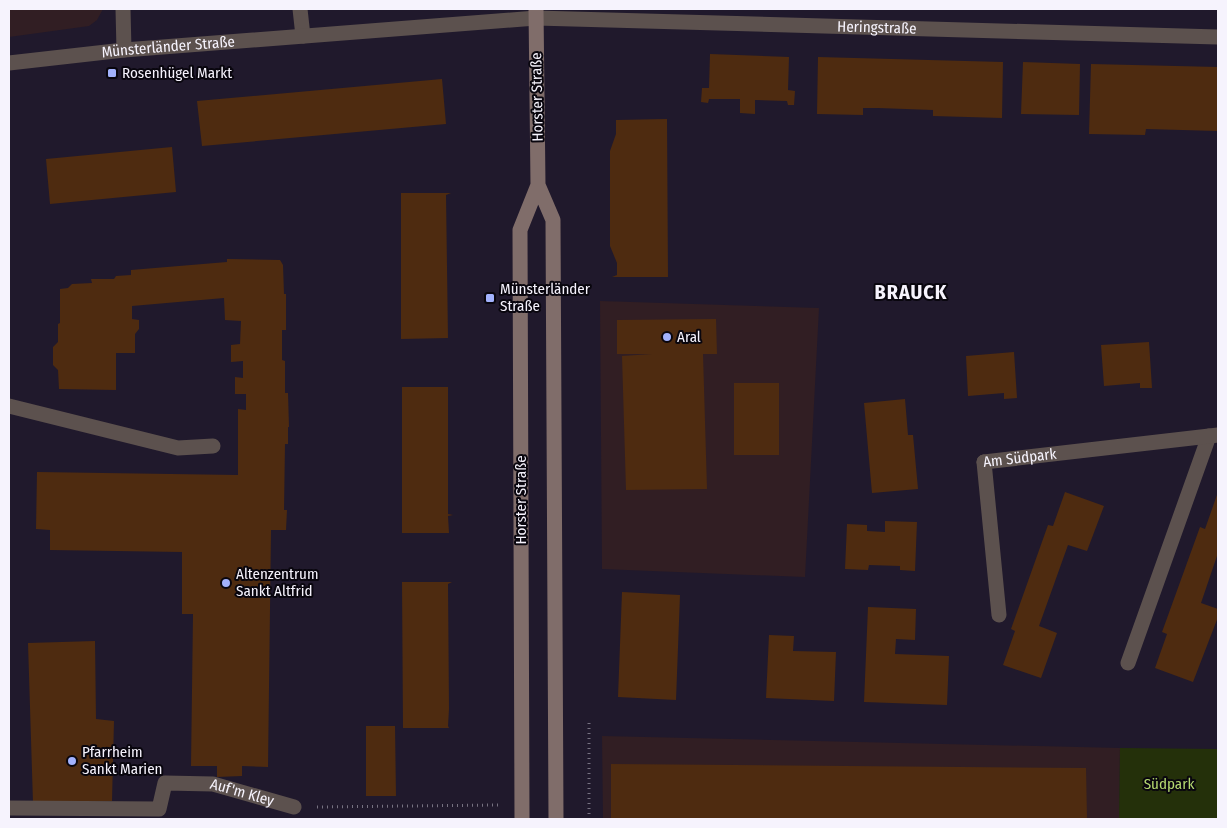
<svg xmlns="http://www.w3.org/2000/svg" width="1227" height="828" font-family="'Fira Sans Condensed',sans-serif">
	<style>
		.commercial { fill: #311e23 }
		.green { fill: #24300a }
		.building { fill: #4e2b10 }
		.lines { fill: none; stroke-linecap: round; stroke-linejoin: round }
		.path { stroke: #767180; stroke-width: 3; stroke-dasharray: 1 4; stroke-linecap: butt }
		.lane { stroke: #5c514e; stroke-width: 15 }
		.street { stroke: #5c514e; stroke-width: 15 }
		.secondary { stroke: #806d6a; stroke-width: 15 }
		.poi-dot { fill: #a3b2fd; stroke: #09060e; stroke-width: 2 }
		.labels { text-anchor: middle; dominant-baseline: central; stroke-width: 4; stroke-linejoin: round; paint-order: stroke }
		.street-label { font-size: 15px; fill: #f6f3fd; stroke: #09060e }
		.poi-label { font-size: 15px; fill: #f6f3fd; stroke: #09060e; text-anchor: start }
		.park-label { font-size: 15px; fill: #b4d870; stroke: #09060e }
		.district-label { font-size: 20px; font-weight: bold; letter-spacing: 1px; fill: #f6f3fd; stroke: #09060e }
	</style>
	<rect width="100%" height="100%" fill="#20192c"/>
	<path class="commercial" d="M 9,9 L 103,9 L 97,20 L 89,26 L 9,37 Z
		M 600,301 L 819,308 L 805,577 L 602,569 Z
		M 602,736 L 1120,748 L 1119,819 L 603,819 Z"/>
	<path class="green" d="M 1120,748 L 1218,749 L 1218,819 L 1119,819 Z"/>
	<path class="building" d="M 710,54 L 789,57 L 788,90 L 795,91 L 794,105 L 788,105 L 787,101 L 755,100 L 755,114 L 740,113 L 740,99 L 709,99 L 708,103 L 701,102 L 702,88 L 709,88 Z
		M 818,57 L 1003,62 L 1002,118 L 933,116 L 933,110 L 878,108 L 863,108 L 863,115 L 817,114 Z
		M 1023,62 L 1080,64 L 1079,115 L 1021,114 Z
		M 1091,64 L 1218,67 L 1218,131 L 1146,129 L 1145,135 L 1089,134 Z
		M 442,79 L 446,124 L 202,146 L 197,101 Z
		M 667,119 L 668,277 L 612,277 L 617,275 L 617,263 L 610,246 L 610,151 L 616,134 L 616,120 Z
		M 172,147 L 176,192 L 50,204 L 46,159 Z
		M 401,193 L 451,193 L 446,195 L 448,338 L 401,339 Z
		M 227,259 L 280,260 L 283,265 L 284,294 L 286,294 L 286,330 L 282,330 L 282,360 L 285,361 L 285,393 L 288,393 L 289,427 L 288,427 L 288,444 L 285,444 L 284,510 L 287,510 L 286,530 L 271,530 L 268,767 L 242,766 L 242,776 L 217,777 L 217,766 L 191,766 L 193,614 L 182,614 L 182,552 L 50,550 L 50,530 L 36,529 L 37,472 L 238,475 L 238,409 L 246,410 L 246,394 L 235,394 L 235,377 L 243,378 L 243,361 L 231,362 L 231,345 L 240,344 L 241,321 L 225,320 L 224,298 L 132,306 L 132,319 L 139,320 L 139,329 L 135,334 L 135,353 L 116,353 L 116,390 L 59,389 L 58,370 L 53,365 L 53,347 L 58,342 L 58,324 L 60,323 L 60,289 L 68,288 L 72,284 L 92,283 L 91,279 L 114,279 L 116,276 L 131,275 L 131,270 L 227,262 Z
		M 716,319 L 717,354 L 703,354 L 707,489 L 626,490 L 622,356 L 652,354 L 617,354 L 617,320 Z
		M 1149,342 L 1152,388 L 1140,388 L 1140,383 L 1104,386 L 1101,345 Z
		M 1014,352 L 1017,398 L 1004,399 L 1004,393 L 968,396 L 966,356 Z
		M 734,383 L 779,383 L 779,455 L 734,455 Z
		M 402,387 L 448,387 L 448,514 L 453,515 L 448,516 L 449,533 L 402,533 Z
		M 905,399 L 908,435 L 913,435 L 918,489 L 872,493 L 864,403 Z
		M 1065,492 L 1104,506 L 1087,551 L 1068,545 L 1039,626 L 1057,633 L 1041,678 L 1003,665 L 1015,631 L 1011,629 L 1048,525 L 1053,526 Z
		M 1218,492 L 1218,553 L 1201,603 L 1218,609 L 1218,617 L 1193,682 L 1155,668 L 1167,634 L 1162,632 L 1166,621 L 1200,527 L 1205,529 Z
		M 885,521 L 917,522 L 915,571 L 900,570 L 900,566 L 869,565 L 868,570 L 845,569 L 847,524 L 867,525 L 867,531 L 885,532 Z
		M 402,582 L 452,582 L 448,584 L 449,709 L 448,726 L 449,728 L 403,728 Z
		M 622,592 L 680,595 L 676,700 L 618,697 Z
		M 868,607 L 916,609 L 915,640 L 896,639 L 895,654 L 949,656 L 947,705 L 864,702 Z
		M 769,635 L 794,636 L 793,651 L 836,652 L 834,701 L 766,698 Z
		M 95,641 L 96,719 L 114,721 L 112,801 L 33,803 L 28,643 Z
		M 366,726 L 395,726 L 396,796 L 366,796 Z
		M 611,764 L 1086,768 L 1087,819 L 611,819 Z"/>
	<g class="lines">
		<path class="path" d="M 589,723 L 589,819
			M 317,807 L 498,805"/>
		<g class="lane">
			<path d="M 300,9 L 303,36"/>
			<path d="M 9,406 L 178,448 L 213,446"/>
			<path d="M 984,462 L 999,615"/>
			<path d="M 1128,663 L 1209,436"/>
			<path id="s1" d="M 9,808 L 159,809 L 165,783 L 213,784 L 294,807"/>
		</g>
		<g class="street">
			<path d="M 123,9 L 124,50"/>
			<path id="s2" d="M 9,63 L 124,50 L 536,18 L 1218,37"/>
			<path id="s3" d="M 984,462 L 1218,435"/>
		</g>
		<path class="secondary" d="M 538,185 L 553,220 L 556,819
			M 522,819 L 520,230 L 538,185 L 536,9"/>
	</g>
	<g class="poi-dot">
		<rect x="107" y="68" width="10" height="10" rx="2.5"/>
		<rect x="485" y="293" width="10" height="10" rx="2.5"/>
		<circle cx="667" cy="337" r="5"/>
		<circle cx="226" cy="583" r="5"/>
		<circle cx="72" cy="761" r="5"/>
	</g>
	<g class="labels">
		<g class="street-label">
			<text stroke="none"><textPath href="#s2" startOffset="870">Heringstraße</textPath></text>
			<text stroke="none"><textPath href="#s2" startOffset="160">Münsterländer Straße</textPath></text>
			<text transform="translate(537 97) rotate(-91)">Horster Straße</text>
			<text stroke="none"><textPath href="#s3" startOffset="36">Am Südpark</textPath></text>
			<text transform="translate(521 500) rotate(-90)">Horster Straße</text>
			<text stroke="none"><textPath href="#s1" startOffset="255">Auf'm Kley</textPath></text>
		</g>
		<g class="poi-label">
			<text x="122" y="73">Rosenhügel Markt</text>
			<text x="500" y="289">Münsterländer<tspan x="500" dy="17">Straße</tspan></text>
			<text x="677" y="337">Aral</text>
			<text x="236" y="574">Altenzentrum<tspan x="236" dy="17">Sankt Altfrid</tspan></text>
			<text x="82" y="752">Pfarrheim<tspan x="82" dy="17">Sankt Marien</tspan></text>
		</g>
		<g class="park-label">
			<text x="1169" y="784">Südpark</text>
		</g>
		<g class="district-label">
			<text x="911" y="292">BRAUCK</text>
		</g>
	</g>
	<rect width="1227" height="828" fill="none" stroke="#f6f3fd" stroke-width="20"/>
</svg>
